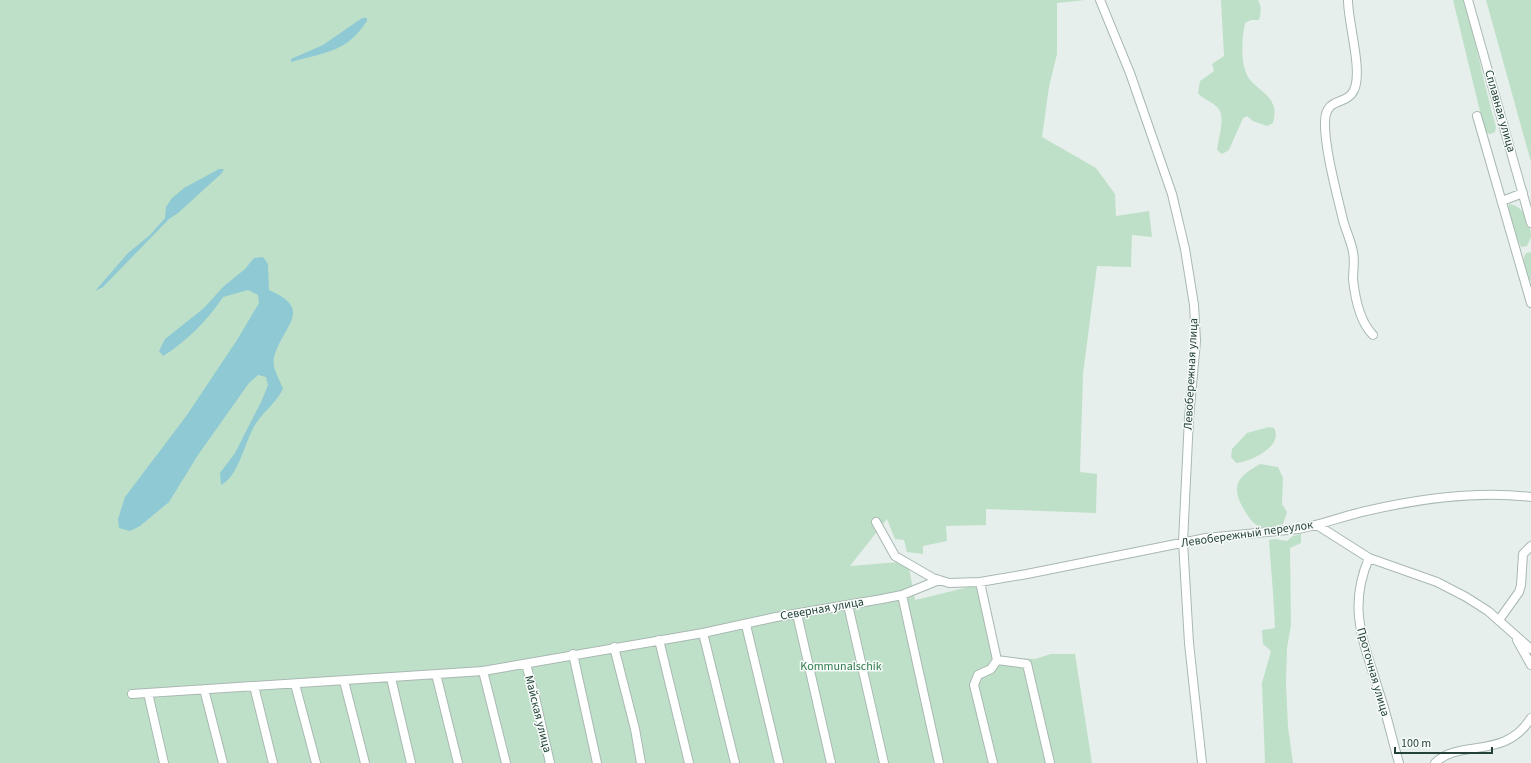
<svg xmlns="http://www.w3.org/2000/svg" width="1531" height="763" font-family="'Source Sans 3',sans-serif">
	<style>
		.green { fill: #bfe0c8 }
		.water { fill: #8ec9d4 }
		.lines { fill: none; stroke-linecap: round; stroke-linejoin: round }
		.minor-casing { stroke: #a8b8b2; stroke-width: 10 }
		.minor { stroke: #fff; stroke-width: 8 }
		.labels { text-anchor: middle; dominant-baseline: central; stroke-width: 3; stroke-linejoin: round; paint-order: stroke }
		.street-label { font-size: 12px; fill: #24423a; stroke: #f7fbf9 }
		.park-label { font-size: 12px; fill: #2d7a4b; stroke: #f7fbf9 }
	</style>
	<rect width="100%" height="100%" fill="#e6efeb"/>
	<path class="green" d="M 0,0 L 1085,0 L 1057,3 L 1057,54 L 1049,87 L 1042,137 L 1096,168 L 1115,194 L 1116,216 L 1149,211 L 1152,237 L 1132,235 L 1131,267 L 1097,266 L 1083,374 L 1080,472 L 1097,474 L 1096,513 L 986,509 L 986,525 L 946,526 L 947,541 L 923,546 L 923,554 L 907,552 L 904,540 L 895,539 L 887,519 L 850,566 L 899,562 L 909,568 L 915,600 L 977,585 L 992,657 L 1035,659 L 1051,654 L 1075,654 L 1092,763 L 0,763 Z
		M 1221,0 L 1258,0 C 1262,7 1261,13 1259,20 L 1251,20 L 1245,23 C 1242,38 1240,60 1247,75 C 1255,92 1281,94 1273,123 L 1267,126 L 1253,121 L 1247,116 L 1243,118 L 1229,150 L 1222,154 L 1217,150 C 1218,139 1226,117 1218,108 C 1213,102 1204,100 1198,93 L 1200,81 L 1214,71 L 1212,64 L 1224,56 Z
		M 1453,0 L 1464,0 C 1476,42 1484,85 1496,127 L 1495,132 L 1490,134 L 1485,132 Z
		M 1486,0 L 1531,0 L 1531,162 Z
		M 1509,204 C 1523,205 1531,223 1531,236 C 1531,239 1528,243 1527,246 L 1521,247 L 1507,214 Z
		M 1531,252 L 1531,281 L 1528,280 C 1524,271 1521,262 1526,253 Z
		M 1269,427 L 1274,428 C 1284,446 1251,462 1236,463 L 1231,457 L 1232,449 L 1247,433 Z
		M 1260,464 L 1278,467 L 1283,478 L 1282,504 L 1287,512 L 1283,524 C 1259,531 1255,528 1243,508 C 1230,484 1239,476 1260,464 Z
		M 1301,534 L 1301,543 L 1290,548 L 1291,625 L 1287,648 L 1286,683 L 1288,727 L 1293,763 L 1265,763 L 1262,683 L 1271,651 L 1263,644 L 1262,630 L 1275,628 C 1274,599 1271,570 1269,540 L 1275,539 L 1287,541 L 1293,536 Z"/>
	<path class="water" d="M 362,18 L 367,18 L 367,21 C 346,53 325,52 291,62 L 291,59 L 323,45 Z
		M 219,169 L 224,169 L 222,173 L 178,213 L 169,219 L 103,287 L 95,291 L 128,253 L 150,235 L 165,218 L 166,207 L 172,198 L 184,188 Z
		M 263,257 L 268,264 L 269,290 C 313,309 285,324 275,354 C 270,367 279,377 283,389 C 276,403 263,412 255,425 C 244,443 239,476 221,485 L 220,473 L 235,453 L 262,400 L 268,385 L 266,377 L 258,375 L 249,383 L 198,455 L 169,502 L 140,526 L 130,531 L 119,528 L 118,519 L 125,497 L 187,415 L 237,340 L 259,303 L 258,295 L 248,290 L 223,297 C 207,321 187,341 163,356 L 159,351 L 165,339 L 204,308 L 223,287 L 245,269 L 254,258 Z"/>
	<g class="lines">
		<g class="minor-casing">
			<path id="minor" d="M 1100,0 L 1130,73 L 1172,194 L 1185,249 L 1194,305 L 1196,341 L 1189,418 L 1183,542 L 1189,643 L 1202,763
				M 1348,0 C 1348,23 1363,71 1354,90 C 1347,106 1326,96 1325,121 C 1324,147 1337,194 1343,220 C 1346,231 1351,241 1353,252 C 1355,261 1353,270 1353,279 C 1355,298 1360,322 1373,335
				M 1468,0 L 1531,223
				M 1477,116 L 1531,303
				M 1502,201 L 1523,193
				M 876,522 L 895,556 L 933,578 L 949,583 L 980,582 L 1027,574 L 1206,538 L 1298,529 C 1321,525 1343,516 1366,511 C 1418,499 1479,491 1531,497
				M 1317,525 L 1369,558 L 1437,582 L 1466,597 L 1488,611 L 1531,649
				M 1369,558 C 1347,609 1364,642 1379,692 C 1387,715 1392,739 1399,763
				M 980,582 L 997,660 L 991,669 L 978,675 L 974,685 L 993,763
				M 902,595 L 939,763
				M 848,605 L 884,763
				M 797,614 L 831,763
				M 1499,620 L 1519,592 L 1521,585 L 1523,554 L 1531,546
				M 746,625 L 779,763
				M 703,633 L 735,763
				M 659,640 L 689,763
				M 1517,640 L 1531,665
				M 614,647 L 635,729 L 641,763
				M 573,654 L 597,763
				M 997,660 L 1027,664 L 1050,763
				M 526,664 L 535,697 L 550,763
				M 483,671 L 506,763
				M 436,674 L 458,763
				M 391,678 L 411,763
				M 344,681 L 365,763
				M 295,684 L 316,763
				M 254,686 L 273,763
				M 204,689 L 223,763
				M 148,693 L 164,763
				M 132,694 L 483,671 L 703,633 L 776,617 L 882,599 L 902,595 L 939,580
				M 1435,763 C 1460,738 1504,761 1531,718"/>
		</g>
		<use href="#minor" class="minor"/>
	</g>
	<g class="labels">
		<g class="street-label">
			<text transform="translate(1500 111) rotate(74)">Сплавная улица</text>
			<text transform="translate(1191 374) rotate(-87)">Левобережная улица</text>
			<text transform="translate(1247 534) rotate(-8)">Левобережный переулок</text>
			<text transform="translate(822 609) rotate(-10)">Северная улица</text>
			<text transform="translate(1373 672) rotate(74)">Проточная улица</text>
			<text transform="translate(538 714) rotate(76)">Майская улица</text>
		</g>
		<g class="park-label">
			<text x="841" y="666">Kommunalschik</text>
		</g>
	</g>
	<path d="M1395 747v6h97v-6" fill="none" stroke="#24423a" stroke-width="2"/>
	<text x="1401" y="747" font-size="12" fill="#24423a" stroke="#f7fbf9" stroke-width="3" paint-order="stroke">100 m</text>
</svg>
